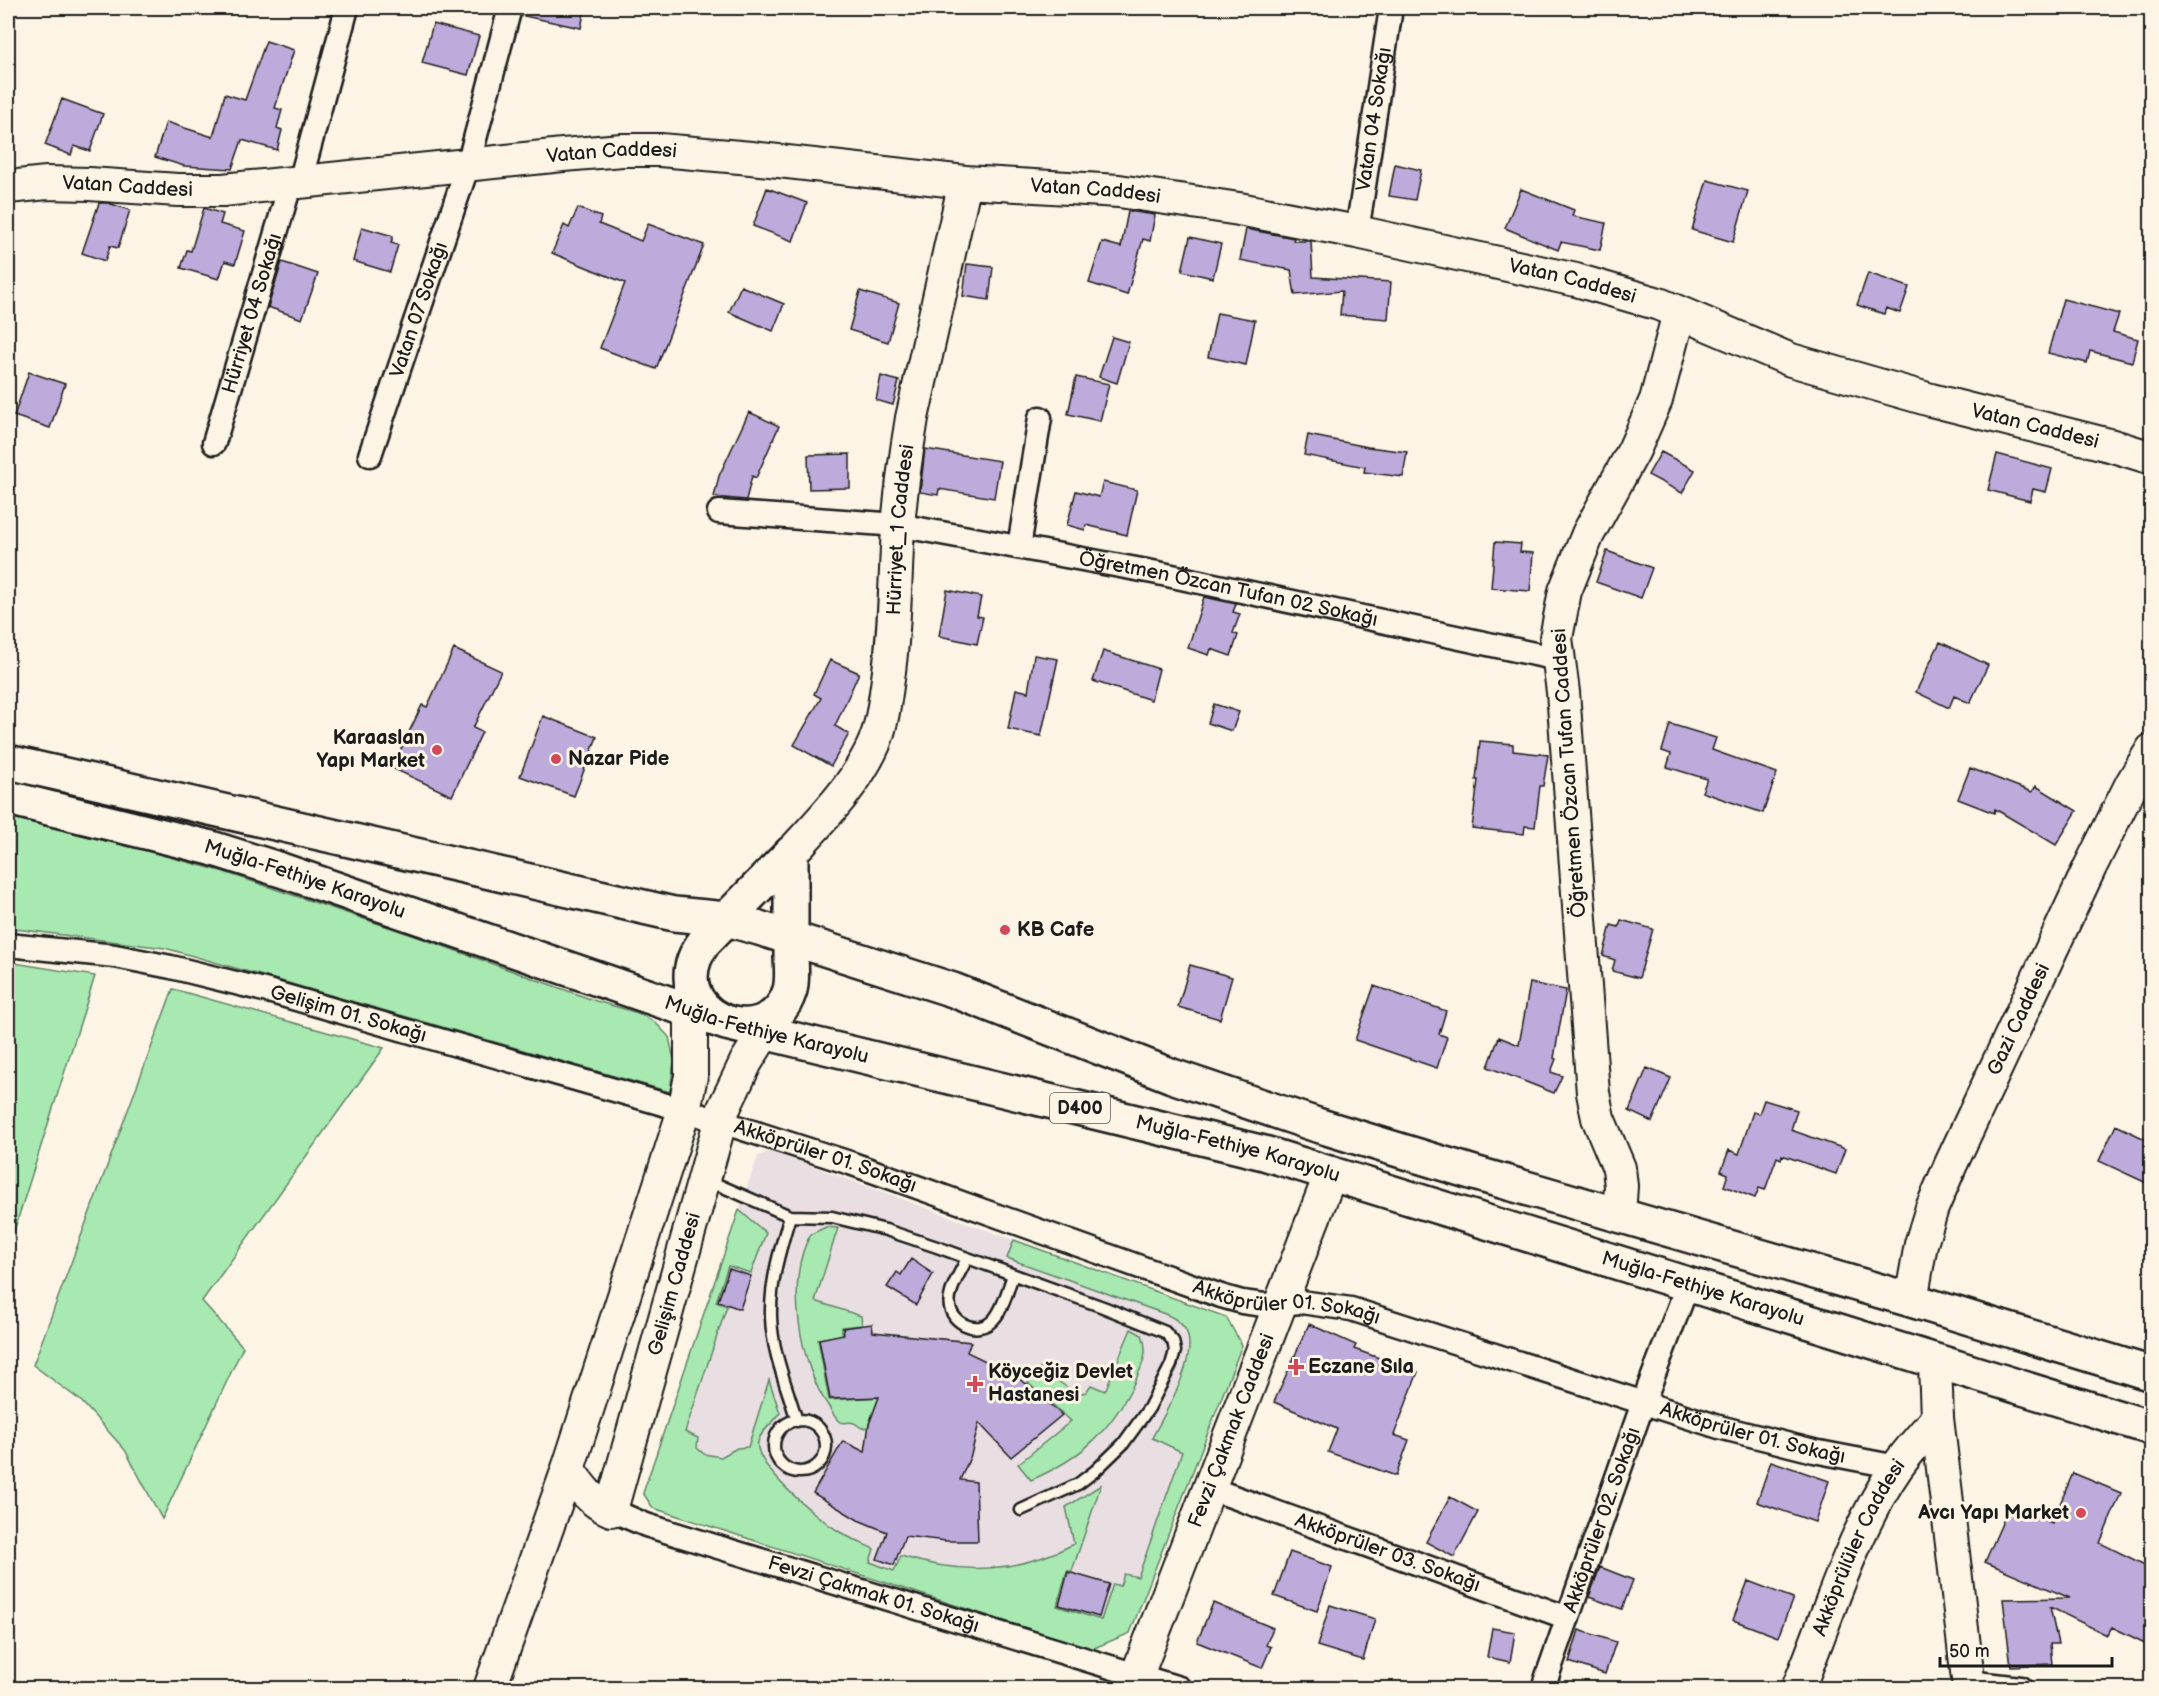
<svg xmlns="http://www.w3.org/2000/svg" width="2159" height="1696" font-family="'Balsamiq Sans',sans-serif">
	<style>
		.built { fill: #e9dfe2 }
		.green { fill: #a8e9b2; stroke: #628267; stroke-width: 1.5 }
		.building { fill: #bdabdb; stroke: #1c1c1c; stroke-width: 1.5 }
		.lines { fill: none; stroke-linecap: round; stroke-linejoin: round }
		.lane-casing { stroke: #1c1c1c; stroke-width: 15 }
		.street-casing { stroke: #1c1c1c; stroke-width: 27 }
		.secondary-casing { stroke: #1c1c1c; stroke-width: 36 }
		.highway-casing { stroke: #1c1c1c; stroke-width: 38 }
		.lane { stroke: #fcf5e5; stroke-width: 10 }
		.street { stroke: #fcf5e5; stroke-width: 22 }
		.secondary { stroke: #fcf5e5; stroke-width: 32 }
		.highway { stroke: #fcf5e5; stroke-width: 33 }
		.poi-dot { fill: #d1495b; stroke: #fcf5e5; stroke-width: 2 }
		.labels { text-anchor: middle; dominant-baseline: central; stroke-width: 6; stroke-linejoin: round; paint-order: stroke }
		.shield { fill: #fcf5e5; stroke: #5f5d58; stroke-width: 1.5 }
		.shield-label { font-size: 18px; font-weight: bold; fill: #1c1c1c }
		.street-label { font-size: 20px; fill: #1c1c1c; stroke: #fcf5e5 }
		.poi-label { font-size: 20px; font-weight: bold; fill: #1c1c1c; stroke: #fcf5e5; text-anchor: start }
	</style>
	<rect width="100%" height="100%" fill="#fcf5e5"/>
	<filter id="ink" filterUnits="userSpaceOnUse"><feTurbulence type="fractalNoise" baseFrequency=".0167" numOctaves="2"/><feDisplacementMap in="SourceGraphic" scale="12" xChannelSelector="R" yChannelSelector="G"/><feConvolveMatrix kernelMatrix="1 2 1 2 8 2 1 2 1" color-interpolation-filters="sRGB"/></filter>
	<g filter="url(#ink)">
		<path class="built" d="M 771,1151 L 1014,1240 L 1008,1258 L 1165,1314 L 1176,1319 L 1184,1328 L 1188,1336 L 1189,1346 L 1184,1368 L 1171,1401 L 1152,1438 L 1183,1451 L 1138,1578 L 1120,1587 L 1113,1584 L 1101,1620 L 1056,1606 L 1067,1570 L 1072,1571 L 1100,1485 L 1074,1544 L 1055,1553 L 1024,1563 L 967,1569 L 945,1568 L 901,1556 L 895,1571 L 870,1562 L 874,1549 L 840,1532 L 803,1504 L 784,1485 L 761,1458 L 757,1444 L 762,1434 L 769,1381 L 748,1447 L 725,1456 L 716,1457 L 700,1452 L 697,1444 L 698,1438 L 685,1432 L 727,1307 L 716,1303 L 728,1266 L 766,1233 L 739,1210 L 758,1156 Z"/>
		<path class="green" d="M 8,817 L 128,846 L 221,871 L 415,936 L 596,1001 L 638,1013 L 655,1022 L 669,1037 L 674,1060 L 670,1092 L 165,948 L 8,928 Z
			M 8,962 L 95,976 L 8,1250 Z
			M 173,989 L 384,1048 L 202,1301 L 243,1347 L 162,1519 L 125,1450 L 81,1401 L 33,1365 Z
			M 739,1210 L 766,1233 L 751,1273 L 728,1266 L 716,1302 L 727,1306 L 685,1432 L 698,1438 L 697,1448 L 704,1454 L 721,1457 L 737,1448 L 748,1447 L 769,1380 L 780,1413 C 774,1423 760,1431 758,1442 C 753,1466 821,1521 840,1532 C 851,1539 863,1544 874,1549 L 870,1562 L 894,1571 L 901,1556 C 961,1575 1017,1573 1074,1544 L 1066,1507 L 1101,1485 L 1072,1571 L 1067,1571 L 1057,1606 L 1101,1620 L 1113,1584 L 1120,1586 L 1124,1574 L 1138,1577 L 1182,1452 L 1152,1438 C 1165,1413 1195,1364 1188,1336 C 1185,1324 1175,1318 1165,1314 L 1007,1258 L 1014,1240 L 1226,1317 L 1242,1345 L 1130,1633 L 1092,1649 L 653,1508 L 643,1493 Z
			M 826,1227 L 838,1228 L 815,1301 L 861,1316 L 862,1325 L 842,1327 L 842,1335 L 818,1339 L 829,1400 L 884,1397 C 880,1409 871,1415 868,1427 L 862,1428 C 859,1427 857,1424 854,1423 C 849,1421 845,1424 840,1422 C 836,1420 832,1412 829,1407 C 800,1367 784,1278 811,1234 Z
			M 1131,1329 L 1142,1335 C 1149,1351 1143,1364 1136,1379 C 1112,1430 1082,1458 1031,1480 L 1018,1464 L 1071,1421 L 1028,1383 L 1040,1368 L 1076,1394 L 1086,1392 L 1091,1385 L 1105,1391 Z"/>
		<path class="building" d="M 525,8 L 585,8 L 581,28 L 524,16 Z
			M 433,24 L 479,36 L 468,75 L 422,63 Z
			M 266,41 L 294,50 L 275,108 L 282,110 L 277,128 L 282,130 L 277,150 L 242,140 L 232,169 L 184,166 L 155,157 L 166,122 L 213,137 L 225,94 L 245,100 Z
			M 62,99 L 103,114 L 90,151 L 74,146 L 71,155 L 45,145 Z
			M 1395,164 L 1421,170 L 1415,200 L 1389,196 Z
			M 1707,180 L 1748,191 L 1733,242 L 1692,230 Z
			M 767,188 L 807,203 L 793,241 L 753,226 Z
			M 1521,189 L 1574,210 L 1572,216 L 1606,223 L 1600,250 L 1561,242 L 1558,250 L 1505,228 Z
			M 99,203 L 108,203 L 130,210 L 118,248 L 110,246 L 105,261 L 82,253 Z
			M 204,208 L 223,214 L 220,224 L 245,231 L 235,264 L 225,261 L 219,279 L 181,268 L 187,250 L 191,251 Z
			M 578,208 L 601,217 L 599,224 L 641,241 L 648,224 L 704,245 L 656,369 L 600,348 L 625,283 L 552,253 L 564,225 L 569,228 Z
			M 1128,211 L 1155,215 L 1150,241 L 1143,239 L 1127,295 L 1089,283 L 1102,242 L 1121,247 Z
			M 362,227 L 393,236 L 391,243 L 398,245 L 390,272 L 353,261 Z
			M 1246,229 L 1294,238 L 1293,241 L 1311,241 L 1313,277 L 1391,282 L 1388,319 L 1340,315 L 1342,291 L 1295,295 L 1291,270 L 1240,260 Z
			M 1190,237 L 1221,244 L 1213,278 L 1182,271 Z
			M 282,262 L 318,274 L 302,319 L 268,307 Z
			M 967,264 L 993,267 L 989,300 L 963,296 Z
			M 1868,273 L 1909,287 L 1900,313 L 1886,308 L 1884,314 L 1857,305 Z
			M 741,286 L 784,304 L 773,331 L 729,312 Z
			M 860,291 L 899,303 L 888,342 L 849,330 Z
			M 2063,299 L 2119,314 L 2113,332 L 2138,339 L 2132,362 L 2090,351 L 2087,363 L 2048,353 Z
			M 1217,313 L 1255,320 L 1246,365 L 1208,357 Z
			M 1112,337 L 1129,342 L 1117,383 L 1099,377 Z
			M 29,372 L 65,384 L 50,428 L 14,416 Z
			M 881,376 L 899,381 L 893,405 L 876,400 Z
			M 1076,377 L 1109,384 L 1100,421 L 1068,414 Z
			M 749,412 L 779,426 L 756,478 L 752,476 L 746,500 L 714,497 L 719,476 Z
			M 1308,435 L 1368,447 L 1407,452 L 1403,477 L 1364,472 L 1365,467 L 1304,455 Z
			M 925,449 L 1000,461 L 994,498 L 939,489 L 938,495 L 920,492 Z
			M 1661,452 L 1695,470 L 1682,493 L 1648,475 Z
			M 850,454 L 850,488 L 809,489 L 808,455 Z
			M 1997,454 L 2052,469 L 2046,492 L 2033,489 L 2030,501 L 1988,490 Z
			M 1103,482 L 1137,490 L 1127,535 L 1086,525 L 1085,530 L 1067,525 L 1076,491 L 1099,497 Z
			M 1495,542 L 1521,544 L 1520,552 L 1533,553 L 1530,591 L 1491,588 Z
			M 1607,551 L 1652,568 L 1641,598 L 1596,582 Z
			M 947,590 L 981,597 L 977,616 L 983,617 L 977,644 L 939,636 Z
			M 1204,597 L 1236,604 L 1233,612 L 1240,614 L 1233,633 L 1238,635 L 1231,656 L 1211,649 L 1209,655 L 1188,648 Z
			M 1940,642 L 1988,665 L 1970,703 L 1954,696 L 1949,708 L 1916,692 Z
			M 454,649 L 501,671 L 473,728 L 482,732 L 452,796 L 392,768 L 422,705 L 427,707 Z
			M 1103,651 L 1159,669 L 1151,700 L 1093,681 Z
			M 1034,655 L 1058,659 L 1041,736 L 1008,729 L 1016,689 L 1028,692 Z
			M 830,660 L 859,673 L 835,726 L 849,734 L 831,766 L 794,745 L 821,698 L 814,694 Z
			M 1214,704 L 1239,712 L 1232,731 L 1208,723 Z
			M 543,716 L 597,737 L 574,796 L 520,776 Z
			M 1670,724 L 1716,738 L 1712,750 L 1777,773 L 1763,813 L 1702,792 L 1707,779 L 1667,767 L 1671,754 L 1662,751 Z
			M 1480,741 L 1513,744 L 1513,751 L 1548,755 L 1543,786 L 1540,786 L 1535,827 L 1525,826 L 1524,834 L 1472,828 L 1478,780 L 1476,780 Z
			M 1970,768 L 2032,792 L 2036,786 L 2077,811 L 2056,845 L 1995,809 L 1994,813 L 1958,799 Z
			M 1621,920 L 1653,929 L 1639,978 L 1612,971 L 1615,960 L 1603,956 L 1611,925 L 1619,927 Z
			M 1190,965 L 1232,977 L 1220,1019 L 1178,1007 Z
			M 1530,983 L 1566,990 L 1554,1058 L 1556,1059 L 1551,1072 L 1562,1076 L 1554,1093 L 1488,1067 L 1499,1037 L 1519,1045 Z
			M 1374,986 L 1446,1011 L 1439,1034 L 1447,1037 L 1437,1068 L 1355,1040 Z
			M 1647,1068 L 1671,1078 L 1652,1122 L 1629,1111 Z
			M 1764,1100 L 1797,1110 L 1791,1130 L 1845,1149 L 1836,1174 L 1782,1155 L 1781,1159 L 1777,1157 L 1765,1190 L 1759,1188 L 1755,1198 L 1724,1186 L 1728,1174 L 1721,1171 L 1729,1150 L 1739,1154 L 1753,1112 L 1759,1114 Z
			M 2116,1125 L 2151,1142 L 2151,1185 L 2099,1161 Z
			M 911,1259 L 933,1274 L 916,1305 L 887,1287 L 897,1272 L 901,1275 Z
			M 729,1269 L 751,1276 L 740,1309 L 718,1301 Z
			M 872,1324 L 873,1332 L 971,1342 L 967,1352 L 1006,1371 L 1027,1384 L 1062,1415 L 1011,1457 L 979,1423 L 971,1455 L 960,1480 L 976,1482 L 978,1541 L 946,1541 L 905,1536 L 894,1565 L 877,1559 L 887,1532 L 858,1520 L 813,1493 L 843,1441 L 865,1452 L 869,1424 L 879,1397 L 830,1399 L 819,1339 L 844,1334 L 843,1328 Z
			M 1309,1324 L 1356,1345 L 1354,1349 L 1418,1372 L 1394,1435 L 1409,1440 L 1396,1476 L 1328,1452 L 1337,1429 L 1274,1402 Z
			M 1771,1461 L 1829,1481 L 1815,1522 L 1757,1502 Z
			M 2073,1473 L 2121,1493 L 2100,1543 L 2151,1568 L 2151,1646 L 2112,1627 L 2107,1635 L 2050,1607 L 2058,1644 L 2050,1644 L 2052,1664 L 2011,1666 L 2003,1599 L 2070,1598 L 1985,1562 L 2010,1505 L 2052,1523 Z
			M 1450,1497 L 1478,1512 L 1454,1557 L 1426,1542 Z
			M 1290,1552 L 1332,1567 L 1317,1611 L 1274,1596 Z
			M 1600,1567 L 1633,1580 L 1622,1609 L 1589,1597 Z
			M 1068,1572 L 1109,1584 L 1099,1617 L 1059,1605 Z
			M 1748,1581 L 1793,1598 L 1778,1637 L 1733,1620 Z
			M 1213,1603 L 1273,1628 L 1266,1645 L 1271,1647 L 1262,1668 L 1197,1642 Z
			M 1330,1605 L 1375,1619 L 1363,1660 L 1317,1646 Z
			M 1492,1628 L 1515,1632 L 1510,1662 L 1487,1657 Z
			M 1579,1630 L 1616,1642 L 1605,1674 L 1569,1662 Z"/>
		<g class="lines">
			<g class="lane-casing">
				<path id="lane" d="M 707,1180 L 790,1216 L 832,1217 L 886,1230 L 937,1247 L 1103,1307 L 1165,1332 L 1173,1341 L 1175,1351 L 1171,1365 L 1149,1408 L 1123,1444 L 1095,1471 L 1078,1484 L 1021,1510
					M 790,1216 C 780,1249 770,1282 771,1317 C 772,1352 787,1387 797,1421
					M 967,1258 C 962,1270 952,1284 950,1297 C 945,1322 978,1338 994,1319 C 1004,1308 1008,1288 1013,1275
					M774 1446a26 26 0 1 1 52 0a26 26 0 1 1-52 0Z"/>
			</g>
			<g class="street-casing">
				<g id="street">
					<path d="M 300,182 L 347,8"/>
					<path id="s1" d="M 1357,232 L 1391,8"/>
					<path id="s2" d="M 214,443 L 291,182"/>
					<path id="s3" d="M 370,455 L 468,165 L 510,8"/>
					<path id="s4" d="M 719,512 L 898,525 L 1158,573 L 1558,659"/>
					<path d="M 1019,547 L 1040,418"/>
					<path id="s5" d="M 8,945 L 115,956 L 171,967 L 268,991 L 684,1110 L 850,1163 L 1221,1296 L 1242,1302 L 1264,1305 L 1301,1302 L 1351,1309 L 1719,1427 L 1814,1451 L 1897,1467"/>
					<path id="s6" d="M 1209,1488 L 1568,1618"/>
					<path id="s7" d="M 611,1510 L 646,1525 L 1179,1688"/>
					<path d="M 1968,1682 L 2020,1688"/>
					<path id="s8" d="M 1543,1688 L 1643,1403 L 1688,1284"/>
				</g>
			</g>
			<g class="secondary-casing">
				<g id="secondary">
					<path id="s9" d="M 8,187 L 47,183 L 89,184 L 178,190 L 223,190 L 563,155 L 622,150 L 660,150 L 751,158 L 965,182 L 1119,191 L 1239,209 L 1357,232 L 1576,280 L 1659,304 L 1791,360 L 1931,400 L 2113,446 L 2152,458"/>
					<path id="s10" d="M 791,853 C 821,820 856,785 874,744 C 882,725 884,706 887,686 C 895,633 895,580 898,527 C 901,490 906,454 912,418 L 965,182"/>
					<path id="s11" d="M 691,987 L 691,1076 L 684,1110 L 568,1469 C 580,1487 591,1502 611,1510 L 724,1108 L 746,1062 L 777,1012"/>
					<path d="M 1619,1215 L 1621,1186 L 1619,1168 L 1598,1118 L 1593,1093 L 1563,692 L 1556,638 L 1565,591 L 1588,534 L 1634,450 L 1656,400 L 1679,313"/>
					<path id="s12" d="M 1911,1300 L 1921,1244 L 1932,1208 L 1951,1164 L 2090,867 L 2132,783 L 2152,750"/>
					<path d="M 1935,1363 L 1937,1418 L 1969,1688"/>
					<path d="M 490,1688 L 568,1469"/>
					<path id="s13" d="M 1132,1688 L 1331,1173"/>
					<path id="s14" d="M 1798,1688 C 1829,1615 1851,1534 1897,1467 C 1909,1450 1924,1434 1937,1418"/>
				</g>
			</g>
			<g class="highway-casing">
				<g id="highway">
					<path d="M 8,762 L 674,914 L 727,919 L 759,928 L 953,990 L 1172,1076 L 1317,1125 L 1474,1173 L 1911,1300 L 2152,1374"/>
					<path id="s15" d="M 8,798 L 211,848 L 281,870 L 726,1023 L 1264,1153 L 2152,1428"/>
					<path d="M 791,853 C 791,886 791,920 791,954 C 791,966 793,978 790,990 C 768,1062 653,1012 704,942 Z"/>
				</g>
			</g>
			<use href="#lane" class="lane"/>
			<use href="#street" class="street"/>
			<use href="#secondary" class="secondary"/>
			<use href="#highway" class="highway"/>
		</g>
	</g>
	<g class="poi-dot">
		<circle cx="437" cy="750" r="6"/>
		<circle cx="556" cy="759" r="6"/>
		<circle cx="1005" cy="930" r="6"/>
		<path d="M1293 1358h6v6h6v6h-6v6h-6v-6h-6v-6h6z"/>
		<path d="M972 1375h6v6h6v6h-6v6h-6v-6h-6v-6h6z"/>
		<circle cx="2081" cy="1513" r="6"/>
	</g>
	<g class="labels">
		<rect class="shield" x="1050" y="1093" width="60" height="30" rx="4.5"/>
		<g class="shield-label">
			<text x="1080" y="1108">D400</text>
		</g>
		<g class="street-label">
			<text stroke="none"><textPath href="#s1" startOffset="114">Vatan 04 Sokağı</textPath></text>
			<text stroke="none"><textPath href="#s9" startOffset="606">Vatan Caddesi</textPath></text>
			<text stroke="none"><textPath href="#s9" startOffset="120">Vatan Caddesi</textPath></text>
			<text stroke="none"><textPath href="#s9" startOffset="1092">Vatan Caddesi</textPath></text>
			<text stroke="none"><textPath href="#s9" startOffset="1578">Vatan Caddesi</textPath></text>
			<text stroke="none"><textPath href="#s3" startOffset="153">Vatan 07 Sokağı</textPath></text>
			<text stroke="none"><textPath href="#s2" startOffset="135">Hürriyet 04 Sokağı</textPath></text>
			<text stroke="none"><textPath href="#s9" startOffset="2064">Vatan Caddesi</textPath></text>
			<text stroke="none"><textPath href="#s10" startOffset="354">Hürriyet_1 Caddesi</textPath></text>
			<text stroke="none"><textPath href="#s4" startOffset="516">Öğretmen Özcan Tufan 02 Sokağı</textPath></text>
			<text transform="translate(1569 773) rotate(-94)">Öğretmen Özcan Tufan Caddesi</text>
			<text stroke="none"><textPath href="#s15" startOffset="308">Muğla-Fethiye Karayolu</textPath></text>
			<text stroke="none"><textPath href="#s5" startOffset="348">Gelişim 01. Sokağı</textPath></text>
			<text stroke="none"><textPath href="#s12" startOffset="302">Gazi Caddesi</textPath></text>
			<text stroke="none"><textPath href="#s15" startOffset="794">Muğla-Fethiye Karayolu</textPath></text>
			<text stroke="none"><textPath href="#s15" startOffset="1280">Muğla-Fethiye Karayolu</textPath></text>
			<text stroke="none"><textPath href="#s5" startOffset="846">Akköprüler 01. Sokağı</textPath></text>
			<text stroke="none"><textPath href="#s11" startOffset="796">Gelişim Caddesi</textPath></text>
			<text stroke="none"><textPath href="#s15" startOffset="1766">Muğla-Fethiye Karayolu</textPath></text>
			<text stroke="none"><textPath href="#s5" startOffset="1332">Akköprüler 01. Sokağı</textPath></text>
			<text stroke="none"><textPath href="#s13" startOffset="276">Fevzi Çakmak Caddesi</textPath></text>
			<text stroke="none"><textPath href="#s5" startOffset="1818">Akköprüler 01. Sokağı</textPath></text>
			<text stroke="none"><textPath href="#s8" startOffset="178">Akköprüler 02. Sokağı</textPath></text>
			<text stroke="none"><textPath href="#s14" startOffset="153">Akköprülüler Caddesi</textPath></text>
			<text stroke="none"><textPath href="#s6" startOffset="190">Akköprüler 03. Sokağı</textPath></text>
			<text stroke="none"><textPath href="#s7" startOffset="276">Fevzi Çakmak 01. Sokağı</textPath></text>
		</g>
		<g class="poi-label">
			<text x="425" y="738" text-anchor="end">Karaaslan<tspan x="425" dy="23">Yapı Market</tspan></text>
			<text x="568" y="759">Nazar Pide</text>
			<text x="1017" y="930">KB Cafe</text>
			<text x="1308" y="1367">Eczane Sıla</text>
			<text x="988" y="1372">Köyceğiz Devlet<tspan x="988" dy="23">Hastanesi</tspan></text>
			<text x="2069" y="1513" text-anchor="end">Avcı Yapı Market</text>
		</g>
	</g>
	<rect width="2159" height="1696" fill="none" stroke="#fcf5e5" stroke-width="30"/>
	<rect x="15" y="15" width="2129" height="1666" fill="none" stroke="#1c1c1c" stroke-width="2" filter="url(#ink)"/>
	<path d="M1940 1657v9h172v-9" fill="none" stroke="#1c1c1c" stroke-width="3"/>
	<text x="1949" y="1657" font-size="18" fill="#1c1c1c" stroke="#fcf5e5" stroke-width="4.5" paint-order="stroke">50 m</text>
</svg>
